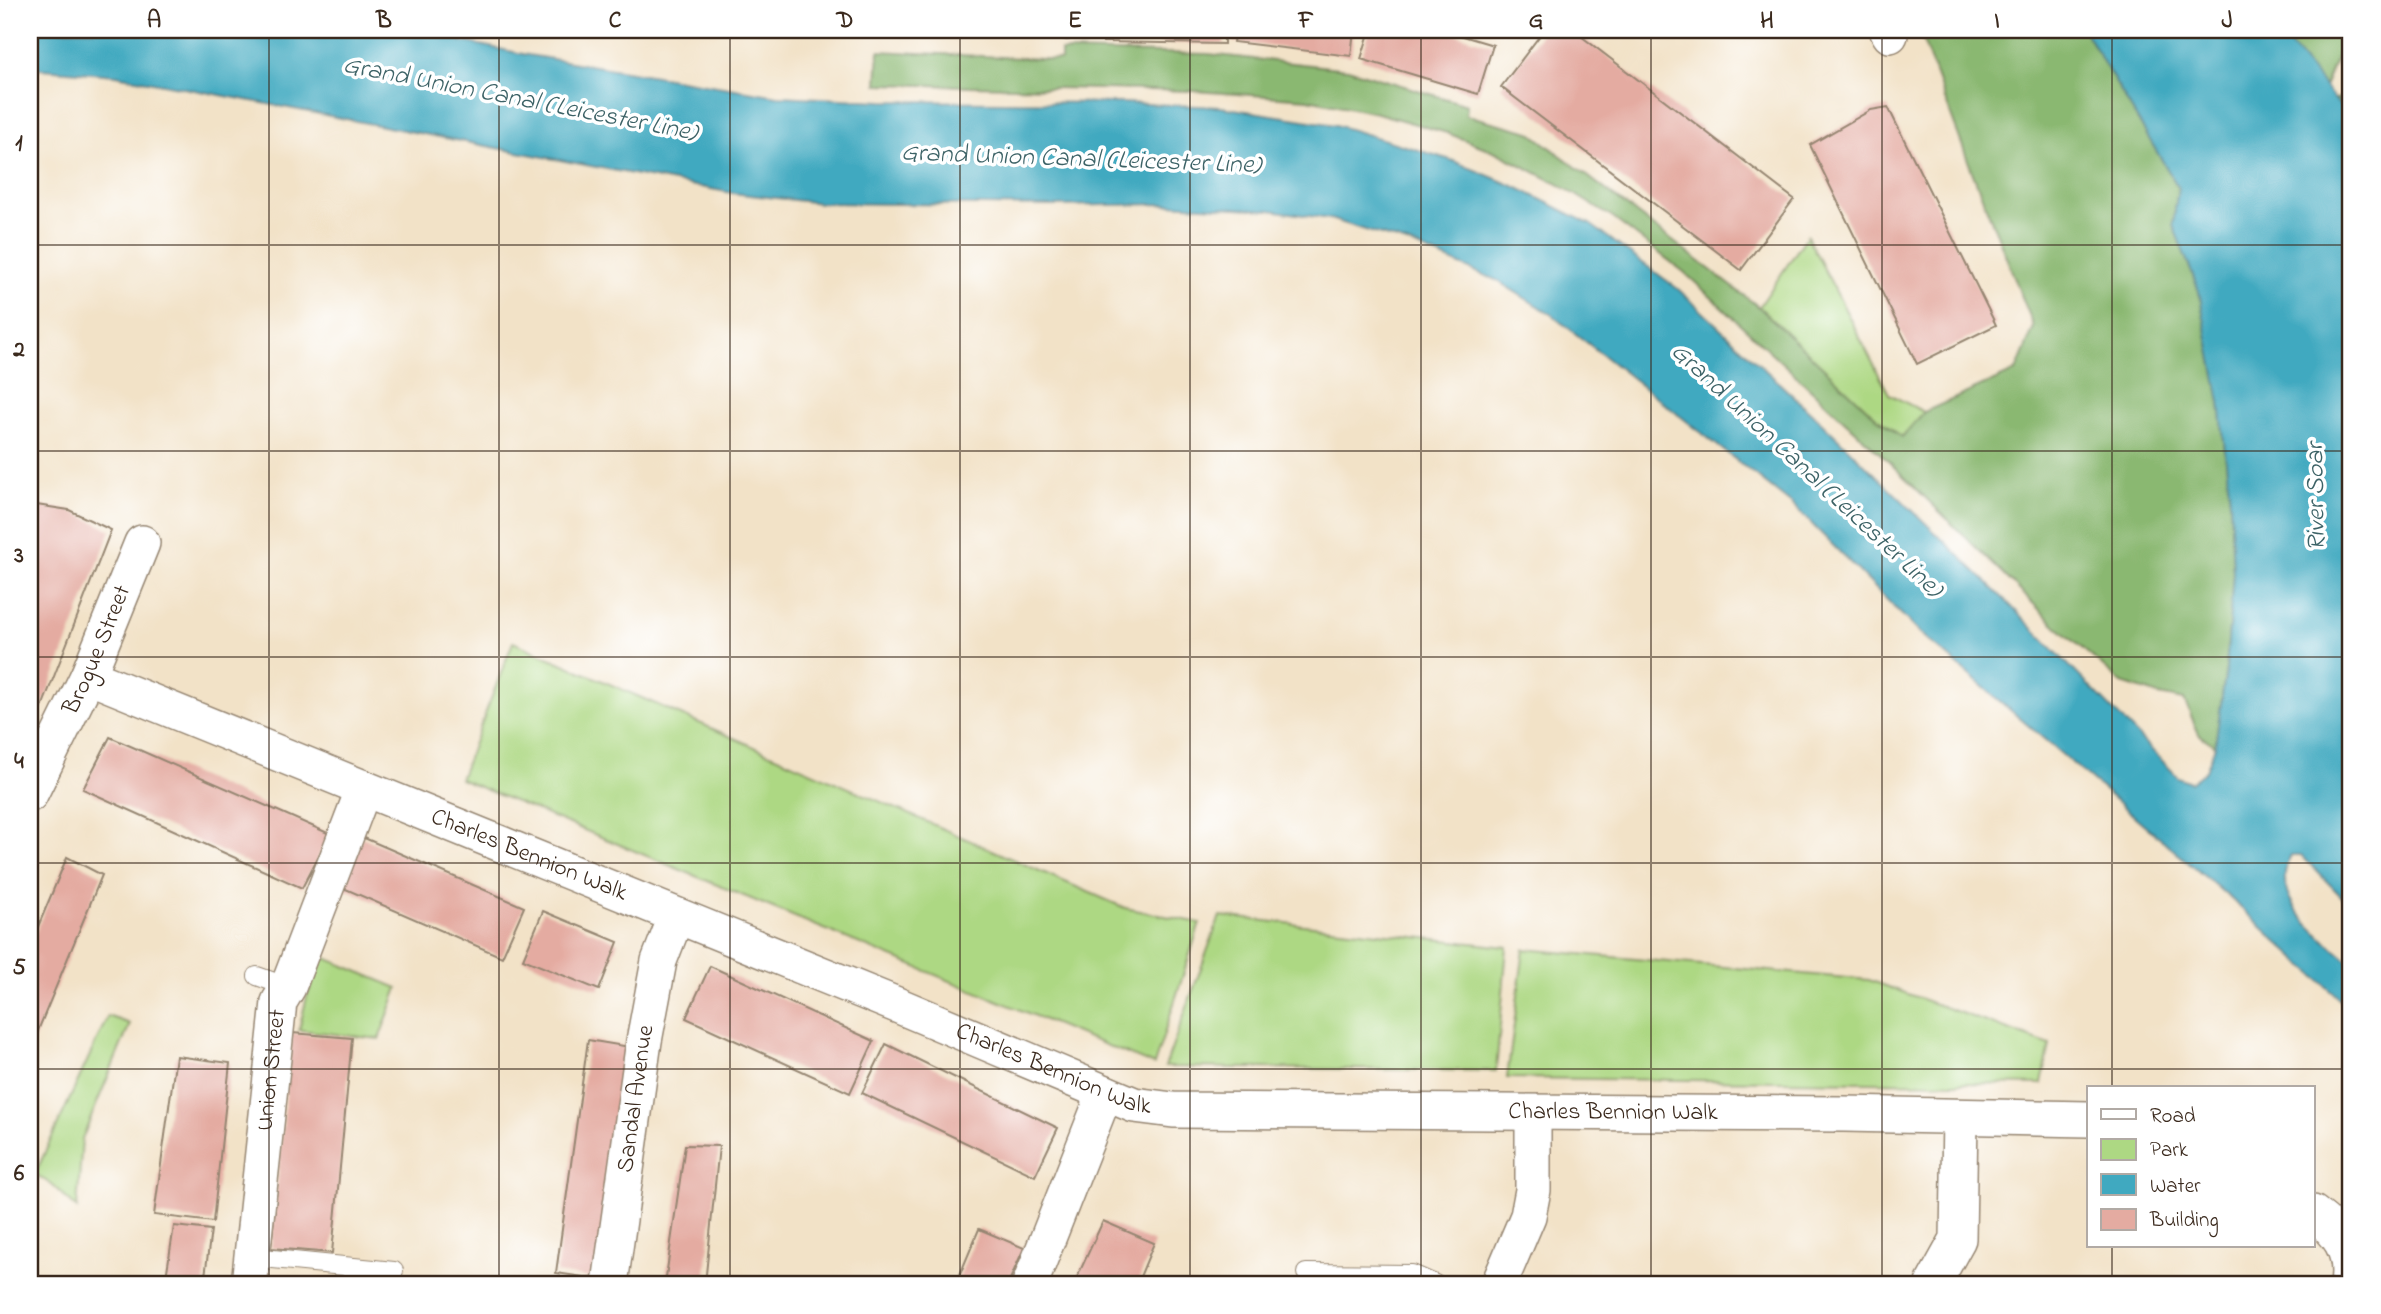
<svg xmlns="http://www.w3.org/2000/svg" width="2381" height="1314" font-family="'Indie Flower',sans-serif">
	<style>
		.green { fill: #add883; stroke: #748150; stroke-width: 2 }
		.forest { fill: #8ab871; stroke: #627148; stroke-width: 2 }
		.water { fill: #40a9c0; stroke: #3e6a6f; stroke-width: 2 }
		.building { fill: #e4aba1 }
		.lines { fill: none; stroke-linecap: round; stroke-linejoin: round }
		.service-casing { stroke: #968672; stroke-width: 20 }
		.minor-casing { stroke: #968672; stroke-width: 38 }
		.service { stroke: #fff; stroke-width: 18 }
		.minor { stroke: #fff; stroke-width: 35 }
		.grid { fill: none; stroke: #3b2a1e; stroke-width: 2; stroke-opacity: 0.55 }
		.labels { text-anchor: middle; dominant-baseline: central; stroke-width: 7; stroke-linejoin: round; paint-order: stroke }
		.street-label { font-size: 24px; fill: #3b2a1e; stroke: #fff }
		.water-label { font-size: 26px; font-style: italic; fill: #3d6367; stroke: #fff }
		.neatline { fill: none; stroke: #3b2a1e; stroke-width: 2.5 }
		.grid-label { font-size: 23px; text-anchor: middle; font-weight: bold; fill: #3b2a1e }
	</style>
	<rect width="100%" height="100%" fill="#fff"/>
	<filter id="ink" filterUnits="userSpaceOnUse"><feTurbulence type="fractalNoise" baseFrequency=".0143" numOctaves="2"/><feDisplacementMap in="SourceGraphic" scale="14" xChannelSelector="R" yChannelSelector="G"/><feConvolveMatrix kernelMatrix="1 2 1 2 8 2 1 2 1" color-interpolation-filters="sRGB"/></filter>
	<filter id="wash" filterUnits="userSpaceOnUse"><feTurbulence type="fractalNoise" baseFrequency=".00686" numOctaves="4" result="noise"/><feDisplacementMap in="SourceGraphic" scale="28" xChannelSelector="R" yChannelSelector="G"/><feGaussianBlur stdDeviation="1.57" result="paint"/><feColorMatrix in="noise" values="0 0 0 0 0 0 0 0 0 0 0 0 0 0 0 0 0 1.4 0 .05"/><feComposite in="paint" operator="in"/></filter>
	<g filter="url(#wash)">
		<rect width="100%" height="100%" fill="#f2e2c7"/>
		<path class="green" d="M 1807,236 L 1889,394 L 1924,412 L 1902,437 L 1877,418 L 1759,307 Z
			M 513,642 L 1125,908 L 1200,923 L 1154,1065 L 460,779 Z
			M 1220,916 L 1507,947 L 1496,1071 L 1165,1067 Z
			M 1524,949 L 1869,980 L 2050,1045 L 2042,1084 L 1507,1078 Z
			M 323,957 L 398,988 L 379,1039 L 299,1030 L 307,996 Z
			M 108,1016 L 130,1024 L 82,1139 L 77,1208 L 52,1185 L 35,1174 Z"/>
		<path class="forest" d="M 1919,30 L 2084,30 L 2178,187 L 2173,225 L 2199,291 L 2220,402 L 2230,501 L 2233,573 L 2226,669 L 2215,746 L 2199,734 L 2184,700 L 2159,695 L 2122,683 L 2053,623 L 1885,458 L 1684,272 L 1613,218 L 1560,185 L 1496,152 L 1447,133 L 1377,113 L 1308,99 L 1194,91 L 877,84 L 879,51 L 1061,60 L 1061,51 L 1208,54 L 1348,69 L 1467,105 L 1466,115 L 1530,132 L 1759,307 L 1877,418 L 1902,437 L 1924,412 L 2016,371 L 2034,327 L 1973,174 Z
			M 2278,30 L 2341,30 L 2342,44 L 2324,87 Z
			M 2351,96 L 2351,119 L 2335,99 Z"/>
		<path class="water" d="M 30,30 L 408,30 L 528,55 L 778,96 L 883,101 L 1124,103 L 1221,107 L 1336,125 L 1451,160 L 1518,188 L 1590,224 L 1678,289 L 1820,421 L 2008,603 L 2178,777 L 2190,782 L 2206,770 L 2215,746 L 2226,669 L 2233,573 L 2230,501 L 2220,402 L 2199,291 L 2173,225 L 2178,187 L 2084,30 L 2278,30 L 2351,119 L 2351,906 L 2301,855 L 2291,855 C 2266,900 2322,936 2351,963 L 2351,1009 L 2231,899 L 1919,632 L 1793,505 L 1552,315 L 1496,280 L 1410,244 L 1330,219 L 1270,210 L 1168,204 L 1050,206 L 821,203 L 732,193 L 116,75 L 30,68 Z"/>
		<g id="blocks">
			<path class="building" d="M 917,30 L 952,30 L 951,38 Z
				M 1103,30 L 1224,30 L 1224,44 L 1103,42 Z
				M 1235,30 L 1354,30 L 1351,56 L 1233,42 Z
				M 1370,30 L 1443,30 L 1493,45 L 1478,94 L 1361,59 Z
				M 1544,30 L 1573,30 L 1794,199 L 1741,270 L 1501,87 Z
				M 1888,107 L 1996,325 L 1917,364 L 1810,145 L 1871,110 Z
				M 30,504 L 69,510 L 111,530 L 30,738 Z
				M 110,737 L 330,834 L 302,888 L 83,789 Z
				M 362,837 L 524,907 L 502,957 L 341,887 Z
				M 67,857 L 102,875 L 30,1050 L 30,946 Z
				M 543,911 L 618,942 L 599,990 L 523,959 Z
				M 710,966 L 874,1041 L 850,1093 L 686,1018 Z
				M 292,1033 L 352,1038 L 332,1253 L 271,1248 Z
				M 588,1040 L 630,1047 L 597,1279 L 556,1273 Z
				M 886,1044 L 1058,1128 L 1035,1176 L 862,1093 Z
				M 176,1056 L 230,1063 L 213,1222 L 154,1215 Z
				M 685,1145 L 719,1146 L 705,1284 L 665,1284 Z
				M 1103,1221 L 1154,1243 L 1137,1284 L 1074,1284 Z
				M 174,1226 L 211,1230 L 204,1284 L 165,1284 Z
				M 979,1229 L 1024,1248 L 1008,1284 L 956,1284 Z"/>
		</g>
	</g>
	<g filter="url(#ink)">
		<use href="#blocks" fill-opacity="0" stroke="#968672" stroke-width="2"/>
		<g class="lines">
			<g class="service-casing">
				<path id="service" d="M 1067,31 L 1068,30
					M 257,976 L 288,987
					M 253,1257 L 394,1271
					M 1306,1273 L 1412,1274 L 1435,1284"/>
			</g>
			<g class="minor-casing">
				<g id="minor">
					<path d="M 1887,30 L 1890,35"/>
					<path id="s1" d="M 88,676 L 897,1005 L 1134,1105 L 1173,1110 L 1844,1114 L 2089,1119"/>
					<path id="s2" d="M 30,794 L 88,676 L 142,543"/>
					<path d="M 2313,1213 C 2339,1232 2353,1251 2348,1284"/>
					<path id="s3" d="M 249,1284 L 279,1002 L 288,987 L 364,788"/>
					<path id="s4" d="M 610,1284 L 644,1041 L 659,961 L 676,917"/>
					<path d="M 1030,1284 L 1105,1093"/>
					<path d="M 1499,1284 L 1528,1216 L 1533,1190 L 1533,1114"/>
					<path d="M 1933,1284 L 1958,1239 L 1960,1117"/>
				</g>
			</g>
			<use href="#service" class="service"/>
			<use href="#minor" class="minor"/>
		</g>
	</g>
	<path class="grid" d="M 269,30 L 269,1284M 499,30 L 499,1284M 730,30 L 730,1284M 960,30 L 960,1284M 1190,30 L 1190,1284M 1421,30 L 1421,1284M 1651,30 L 1651,1284M 1882,30 L 1882,1284M 2112,30 L 2112,1088M 30,245 L 2351,245M 30,451 L 2351,451M 30,657 L 2351,657M 30,863 L 2351,863M 30,1069 L 2351,1069M 2112,1246 L 2112,1284"/>
	<g class="labels">
		<g class="street-label">
			<text stroke="none"><textPath href="#s2" startOffset="159">Brogue Street</textPath></text>
			<text stroke="none"><textPath href="#s1" startOffset="476">Charles Bennion Walk</textPath></text>
			<text stroke="none"><textPath href="#s1" startOffset="1043">Charles Bennion Walk</textPath></text>
			<text stroke="none"><textPath href="#s3" startOffset="215">Union Street</textPath></text>
			<text stroke="none"><textPath href="#s4" startOffset="187">Sandal Avenue</textPath></text>
			<text stroke="none"><textPath href="#s1" startOffset="1610">Charles Bennion Walk</textPath></text>
		</g>
		<g class="water-label">
			<text transform="translate(520 100) rotate(11)">Grand Union Canal (Leicester Line)</text>
			<text transform="translate(1081 160) rotate(2)">Grand Union Canal (Leicester Line)</text>
			<text transform="translate(1806 471) rotate(43)">Grand Union Canal (Leicester Line)</text>
			<text transform="translate(2317 497) rotate(-91)">River Soar</text>
		</g>
	</g>
	<rect width="2381" height="1314" fill="none" stroke="#fff" stroke-width="77"/>
	<rect x="2087" y="1086" width="228" height="161" fill="#ffffff" stroke="#b1aaa5" stroke-width="2"/>
	<rect x="2101" y="1109" width="35" height="10" fill="#ffffff" stroke="#b1aaa5" stroke-width="2"/>
	<text x="2150" y="1122" font-size="21" fill="#3b2a1e">Road</text>
	<rect x="2101" y="1139" width="35" height="21" fill="#add883" stroke="#b1aaa5" stroke-width="2"/>
	<text x="2150" y="1156" font-size="21" fill="#3b2a1e">Park</text>
	<rect x="2101" y="1174" width="35" height="21" fill="#40a9c0" stroke="#b1aaa5" stroke-width="2"/>
	<text x="2150" y="1192" font-size="21" fill="#3b2a1e">Water</text>
	<rect x="2101" y="1209" width="35" height="21" fill="#e4aba1" stroke="#b1aaa5" stroke-width="2"/>
	<text x="2150" y="1226" font-size="21" fill="#3b2a1e">Building</text>
	<rect x="38" y="38" width="2304" height="1238" class="neatline"/>
	<g class="grid-label">
		<text x="154" y="27">A</text>
		<text x="384" y="27">B</text>
		<text x="615" y="27">C</text>
		<text x="845" y="27">D</text>
		<text x="1075" y="27">E</text>
		<text x="1306" y="27">F</text>
		<text x="1536" y="27">G</text>
		<text x="1767" y="27">H</text>
		<text x="1997" y="27">I</text>
		<text x="2227" y="27">J</text>
		<text x="19" y="150">1</text>
		<text x="19" y="356">2</text>
		<text x="19" y="562">3</text>
		<text x="19" y="768">4</text>
		<text x="19" y="974">5</text>
		<text x="19" y="1180">6</text>
	</g>
</svg>
